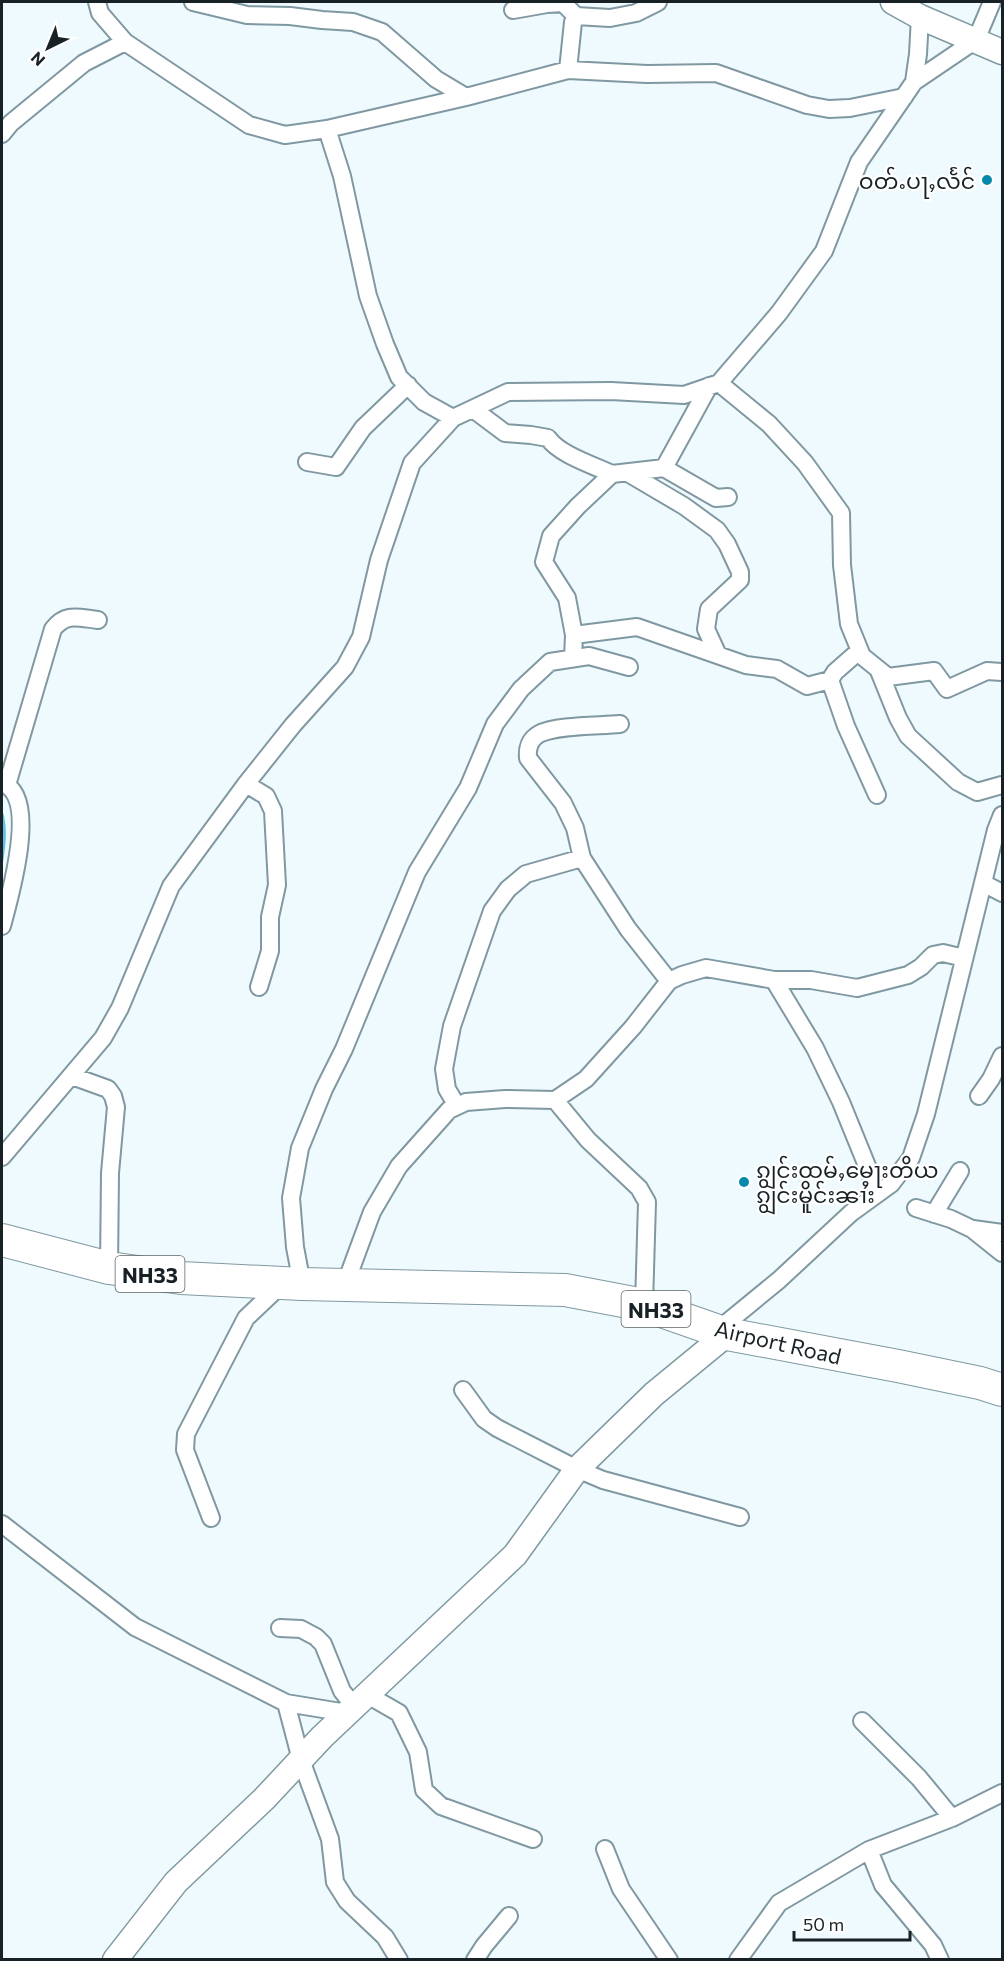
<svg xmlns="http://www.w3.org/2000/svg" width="1004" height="1961" font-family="Commissioner,'Noto Sans Myanmar',sans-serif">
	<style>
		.water { fill: #65c0e0 }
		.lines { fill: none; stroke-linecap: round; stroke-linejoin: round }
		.street-casing { stroke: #7f98a1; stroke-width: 20 }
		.secondary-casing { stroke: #7f98a1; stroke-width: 27 }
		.highway-casing { stroke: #7f98a1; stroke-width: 34 }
		.street { stroke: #fff; stroke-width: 16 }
		.secondary { stroke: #fff; stroke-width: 24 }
		.highway { stroke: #fff; stroke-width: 32 }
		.poi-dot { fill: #0689aa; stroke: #fff; stroke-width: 2 }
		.labels { text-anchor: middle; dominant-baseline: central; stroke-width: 4.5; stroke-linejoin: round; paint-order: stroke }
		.shield { fill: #fff; stroke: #5d6466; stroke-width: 1.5 }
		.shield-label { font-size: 21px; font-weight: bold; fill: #182125 }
		.poi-label { font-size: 22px; fill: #182125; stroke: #fff; text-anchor: end }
		.street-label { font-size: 22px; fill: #182125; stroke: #fff }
	</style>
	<rect width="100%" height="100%" fill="#effafe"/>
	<path class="water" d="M 2,809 C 9,828 5,850 2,869 Z"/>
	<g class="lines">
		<g class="street-casing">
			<path id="street" d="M 97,2 L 100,13 L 125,42
				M 193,2 L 247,15 L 290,16 L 322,20 L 353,22 L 382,32 L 436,79 L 466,97
				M 513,10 L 547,4 L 563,3 L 576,16
				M 568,70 L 573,22 L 576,16 L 610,18 L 636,13 L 658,2
				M 914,82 L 976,40 L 992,2
				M 327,129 L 342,176 L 368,296 L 385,344 L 399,377 L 424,402 L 453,418
				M 2,134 L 11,123 L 84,63 L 125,42 L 249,125 L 285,135 L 327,129 L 466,97 L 568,70 L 647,74 L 716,73 L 807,105 L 829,109 L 850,108 L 904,97
				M 719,383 L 769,424 L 805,463 L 841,513 L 842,565 L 849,624 L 862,656 L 888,677 L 934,671 L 947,689 L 987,671 L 1002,672
				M 473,409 L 505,433 L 531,435 L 548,438 C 560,455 593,465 612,474
				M 307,462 L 336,467 L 363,428 L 408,385
				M 664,468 L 716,498 L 728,497
				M 628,473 L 684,506 L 717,530 L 727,544 L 740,572 L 740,580 L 709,609 L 706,629 L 718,655
				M 574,635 L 637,627 L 746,665 L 777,669 L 807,686 L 830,680 L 835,672 L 859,651
				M 573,658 L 574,635 L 567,598 L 544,562 L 551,536 L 578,506 L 612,474 L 664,468 L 709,386
				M 879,671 L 898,718 L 908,736 L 958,782 L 977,792 L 1002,785
				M 830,680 L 846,726 L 877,795
				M 620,724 C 599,726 556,725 539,734 C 530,739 527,748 528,758 L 563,803 L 575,828 L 582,858 L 628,929 L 669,981
				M 2,783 C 40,796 9,899 2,926
				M 246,784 L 266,796 L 273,811 L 277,885 L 270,917 L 270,951 L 259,987
				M 7,785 L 53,629 C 66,612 79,618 98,620
				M 983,883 L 1002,893
				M 774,980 L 811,980 L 857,988 L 908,975 L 921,967 L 933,955 L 943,953 L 964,958
				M 72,1076 L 108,1089 L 113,1096 L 116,1107 L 110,1173 L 109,1268
				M 979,1096 L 991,1079 L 1002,1056
				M 555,1100 L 588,1140 L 639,1188 L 647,1202 L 644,1305
				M 457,1106 L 447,1089 L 444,1069 L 452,1026 L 492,911 L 508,889 L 526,874 L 582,858
				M 2,1157 L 103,1038 L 120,1008 L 171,886 L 246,784 L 293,725 L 345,667 L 361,637 L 379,560 L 412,463 L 453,418 L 508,392 L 611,391 L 684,395 L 719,383 L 779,313 L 824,251 L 859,162 L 914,82 L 918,54 L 920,17
				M 916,1208 L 951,1219 L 972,1229 L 1002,1253
				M 934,1214 L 960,1171
				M 973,1229 L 1002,1233
				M 302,1284 L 295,1247 L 291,1198 L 300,1148 L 324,1089 L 344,1049 L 417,872 L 468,788 L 495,724 L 521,689 L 550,662 L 589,656 L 629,667
				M 345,1285 L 372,1212 L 399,1166 L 449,1110 L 466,1102 L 505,1099 L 555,1100 L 586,1079 L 633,1027 L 669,981 L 682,975 L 706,968 L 774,980 L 815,1048 L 841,1102 L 878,1193
				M 718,1330 L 779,1280 L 851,1213 L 891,1184 L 911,1158 L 926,1114 L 996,830 L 1002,815
				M 463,1390 L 484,1419 L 497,1428 L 577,1469 L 603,1480 L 740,1517
				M 211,1518 L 185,1450 L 186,1434 L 246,1318 L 282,1284
				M 2,1524 L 135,1627 L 286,1703 L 347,1713
				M 280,1628 L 301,1629 L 316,1637 L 323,1644 L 342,1691 L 354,1706
				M 366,1694 L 399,1713 L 418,1752 L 424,1790 L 441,1806 L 533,1839
				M 286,1703 L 301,1760 L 330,1839 L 335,1882 L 347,1901 L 385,1937 L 399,1960
				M 862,1721 L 919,1778 L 952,1818
				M 605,1849 L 621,1889 L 669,1960
				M 869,1850 L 883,1885 L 933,1945 L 940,1960
				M 475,1960 L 484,1946 L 509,1916
				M 738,1960 L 779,1903 L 869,1850 L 952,1818 L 1002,1793"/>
		</g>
		<g class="secondary-casing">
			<path id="secondary" d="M 893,2 L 920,17 L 1002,52
				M 115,1960 L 176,1882 L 264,1799 L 322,1737 L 515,1555 L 577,1469 L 654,1394 L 727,1334"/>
		</g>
		<g class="highway-casing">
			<path id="highway" d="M 2,1240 L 109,1268 L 181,1278 L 302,1284 L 565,1290 L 644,1305 L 727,1334 L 898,1366 L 980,1383 L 1002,1390"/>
		</g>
		<use href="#street" class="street"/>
		<use href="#secondary" class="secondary"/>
		<use href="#highway" class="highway"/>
	</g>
	<g class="poi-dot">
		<circle cx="987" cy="180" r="6"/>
		<circle cx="744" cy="1182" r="6"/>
	</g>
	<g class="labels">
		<g class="shield">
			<rect x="115.5" y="1256" width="69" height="36" rx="4.5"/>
			<rect x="621.5" y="1291" width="69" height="36" rx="4.5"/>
		</g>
		<g class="shield-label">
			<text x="150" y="1274">NH33</text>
			<text x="656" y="1309">NH33</text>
		</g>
		<g class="poi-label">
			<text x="975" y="180">ဝတ်ႉပႃႇလႅင်</text>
			<text x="756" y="1169" text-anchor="start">ၵျွင်းထမ်ႇမေႃးတိယ<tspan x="756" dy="25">ၵျွင်းမိူင်းၼၢႆး</tspan></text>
		</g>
		<g class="street-label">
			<text transform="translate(778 1342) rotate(13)">Airport Road</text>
		</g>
	</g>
	<rect width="1004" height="1961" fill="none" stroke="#182125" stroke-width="6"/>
	<g transform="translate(48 48) rotate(223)" stroke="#ffffff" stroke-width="4.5" paint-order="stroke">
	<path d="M0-4.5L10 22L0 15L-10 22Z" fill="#182125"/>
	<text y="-9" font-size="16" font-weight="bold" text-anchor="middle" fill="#182125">N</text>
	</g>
	<path d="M794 1931v9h116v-9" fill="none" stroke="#182125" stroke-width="3"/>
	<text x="803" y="1931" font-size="18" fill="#182125" stroke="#ffffff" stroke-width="4.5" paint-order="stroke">50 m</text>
</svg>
